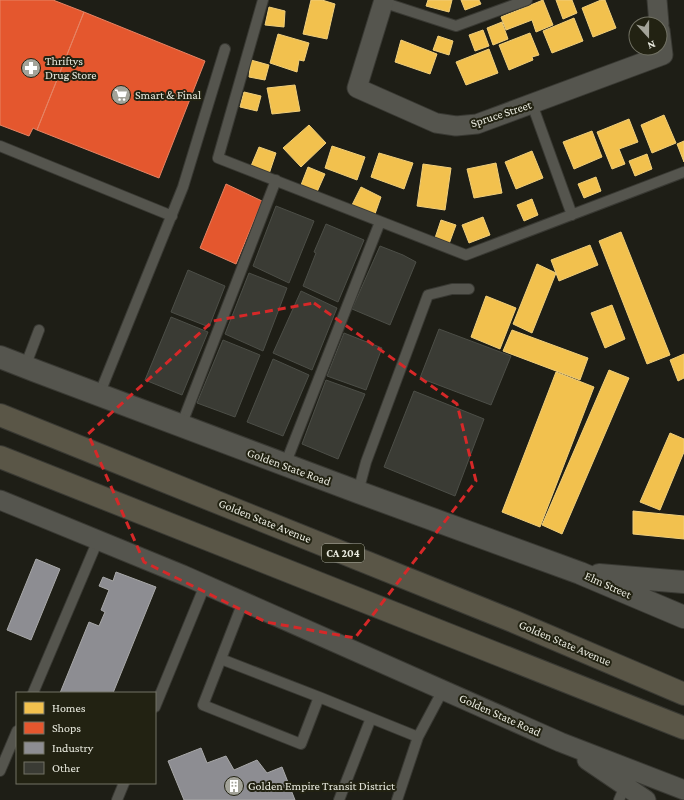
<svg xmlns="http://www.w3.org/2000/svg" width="684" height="800" font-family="'Crimson Pro',serif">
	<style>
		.homes { fill: #f2c14e; stroke: #f0ce7a }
		.shops { fill: #e4572e; stroke: #e68363 }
		.industry { fill: #8d8d92; stroke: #a9a9a9 }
		.building { fill: #3a3b34; stroke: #4c4e47 }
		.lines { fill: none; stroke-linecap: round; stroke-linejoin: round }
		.lane-casing { stroke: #393933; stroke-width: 12 }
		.street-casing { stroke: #393933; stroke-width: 21 }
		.secondary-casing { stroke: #393933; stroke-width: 24 }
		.highway-casing { stroke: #393933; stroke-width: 24 }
		.lane { stroke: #55554e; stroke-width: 10 }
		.street { stroke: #55554e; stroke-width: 19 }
		.secondary { stroke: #55554e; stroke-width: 22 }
		.highway { stroke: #5a5647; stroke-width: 22 }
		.marked { fill: none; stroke: #d62828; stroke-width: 3; stroke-dasharray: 8 5; stroke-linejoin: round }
		.labels { text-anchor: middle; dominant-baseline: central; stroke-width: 4; stroke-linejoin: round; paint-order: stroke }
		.shield { fill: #222212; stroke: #aeafa2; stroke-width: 1 }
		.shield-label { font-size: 11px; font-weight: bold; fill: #eaebe0 }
		.poi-label { font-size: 12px; fill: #eaebe0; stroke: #222212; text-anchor: start }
		.street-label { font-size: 12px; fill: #eaebe0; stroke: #222212 }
	</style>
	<rect width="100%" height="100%" fill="#1e1e16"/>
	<path class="homes" d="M 311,0 L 322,0 L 335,4 L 327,39 L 303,34 Z
		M 428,0 L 452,0 L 449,12 L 426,6 Z
		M 461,0 L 479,0 L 481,4 L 465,10 Z
		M 543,0 L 553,25 L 536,32 L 532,20 L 506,30 L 501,17 Z
		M 556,0 L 572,0 L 577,13 L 563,19 Z
		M 601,0 L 605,0 L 616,28 L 593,37 L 582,8 Z
		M 269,7 L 285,11 L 284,27 L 265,25 Z
		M 574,18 L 583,41 L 552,53 L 543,31 Z
		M 502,22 L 508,39 L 493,45 L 487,28 Z
		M 483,30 L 489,46 L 475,51 L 469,35 Z
		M 530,33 L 539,55 L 532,57 L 533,60 L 509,70 L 499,45 Z
		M 278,34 L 309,43 L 304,61 L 299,60 L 297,72 L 270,63 Z
		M 438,36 L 453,41 L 449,55 L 433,50 Z
		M 401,40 L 437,54 L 430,74 L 395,62 Z
		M 489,49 L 498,73 L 466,85 L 456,62 Z
		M 251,60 L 269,65 L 265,80 L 249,77 Z
		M 295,85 L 300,111 L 272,114 L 267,88 Z
		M 244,92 L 261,96 L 257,111 L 240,107 Z
		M 664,115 L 676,143 L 652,153 L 641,125 Z
		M 629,119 L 638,142 L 619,149 L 625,164 L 612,169 L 597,132 Z
		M 309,125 L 326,143 L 301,167 L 283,148 Z
		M 592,131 L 602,157 L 574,169 L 563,142 Z
		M 684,141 L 684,162 L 677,144 Z
		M 332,146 L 365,157 L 357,180 L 325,168 Z
		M 259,147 L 276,153 L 269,174 L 251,166 Z
		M 532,151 L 543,178 L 516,189 L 505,162 Z
		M 379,153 L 413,163 L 404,189 L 371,177 Z
		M 647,154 L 652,169 L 635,176 L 629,161 Z
		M 496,163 L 502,193 L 474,198 L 467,169 Z
		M 423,164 L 451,168 L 445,210 L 417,206 Z
		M 308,167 L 325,174 L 317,192 L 301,185 Z
		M 596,177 L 601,191 L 584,198 L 578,184 Z
		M 361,187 L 381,197 L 375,214 L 352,205 Z
		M 532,199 L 538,215 L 524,221 L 517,205 Z
		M 483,217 L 490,235 L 469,243 L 462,225 Z
		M 441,220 L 456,225 L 449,244 L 435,238 Z
		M 621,232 L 670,355 L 647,364 L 599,241 Z
		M 590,245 L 598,265 L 559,281 L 551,260 Z
		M 537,264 L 556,273 L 532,333 L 513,324 Z
		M 486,296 L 516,308 L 500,349 L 471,337 Z
		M 612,305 L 625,339 L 605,348 L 591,313 Z
		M 512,330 L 588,358 L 580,380 L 503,351 Z
		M 684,354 L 684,378 L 678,381 L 670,360 Z
		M 609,370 L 629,378 L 562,534 L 542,525 Z
		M 556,372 L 594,387 L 540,527 L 502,512 Z
		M 670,433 L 684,439 L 684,452 L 660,510 L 640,502 Z
		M 633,511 L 684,516 L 684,539 L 633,534 Z"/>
	<path class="shops" d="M 0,0 L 53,0 L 84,12 L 37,130 L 33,128 L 29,136 L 0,125 Z
		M 84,12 L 205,61 L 159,178 L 37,130 Z
		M 226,184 L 262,201 L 236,264 L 200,248 Z"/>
	<path class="industry" d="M 36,559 L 60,569 L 31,640 L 7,630 Z
		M 116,572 L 156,587 L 113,693 L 60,693 L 89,622 L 99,626 L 105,612 L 101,610 L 109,590 L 99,586 L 103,577 L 113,581 Z
		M 201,748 L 207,763 L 226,756 L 234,770 L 257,760 L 267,773 L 282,767 L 295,800 L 184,800 L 168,761 Z"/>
	<path class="building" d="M 276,206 L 314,221 L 289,283 L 253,266 Z
		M 326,224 L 364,240 L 338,302 L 303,286 L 316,253 L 314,252 Z
		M 380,246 L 403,255 L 416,262 L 390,325 L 352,309 Z
		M 188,270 L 225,286 L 209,327 L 171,312 Z
		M 249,273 L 287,288 L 263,351 L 225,334 Z
		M 301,291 L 337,308 L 312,370 L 273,353 Z
		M 171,317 L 208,332 L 182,395 L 145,380 Z
		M 439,329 L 511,356 L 491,405 L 420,378 Z
		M 344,333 L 382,348 L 366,390 L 327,376 Z
		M 223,340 L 260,355 L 235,417 L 197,403 Z
		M 273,359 L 309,375 L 283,436 L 247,422 Z
		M 326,380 L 365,394 L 338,459 L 302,444 Z
		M 414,391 L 484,419 L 455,496 L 384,467 Z"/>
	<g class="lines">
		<g class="lane-casing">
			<path id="lane" d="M 263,0 L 218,158 L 466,255 L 684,172
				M 379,1 L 456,26 L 527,0
				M 532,104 L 572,215
				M 0,146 L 172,216
				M 25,367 L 39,330
				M 99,395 L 183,187 L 225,49
				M 181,426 L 276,180
				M 285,465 L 380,222
				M 358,492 L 366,462 L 428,295 L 452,289 L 469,289
				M 243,602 L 203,705 L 301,744 L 319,697 L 418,737 L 443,690
				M 221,659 L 319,697
				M 33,693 L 98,540
				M 155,707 L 205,585
				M 0,771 L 17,731
				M 117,800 L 124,783
				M 339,800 L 371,718
				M 397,800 L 418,737
				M 619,800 L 625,786"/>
		</g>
		<g class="street-casing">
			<path id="street" d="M 384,0 L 357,88 L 436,123 L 456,126 L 477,124 L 663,55 L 660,30
				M 657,0 L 659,24
				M 0,500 L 183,575 L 560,742 L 684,790
				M 587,760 L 646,800"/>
		</g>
		<g class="secondary-casing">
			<path id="secondary" d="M 0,357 L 36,371 L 358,492 L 580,573 L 684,617
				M 599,575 L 684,582"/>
		</g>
		<g class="highway-casing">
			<path id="highway" d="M 0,415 L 515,622 L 684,694
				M 0,457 L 684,728"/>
		</g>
		<use href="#lane" class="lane"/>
		<use href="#street" class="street"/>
		<use href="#secondary" class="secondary"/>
		<use href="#highway" class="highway"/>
	</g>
	<path class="marked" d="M 314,303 L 457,404 L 476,481 L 355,638 L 266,622 L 144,562 L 88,434 L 213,321 Z"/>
	<defs>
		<g id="pharmacy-disc" transform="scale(1)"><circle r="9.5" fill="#a3a399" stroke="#222212"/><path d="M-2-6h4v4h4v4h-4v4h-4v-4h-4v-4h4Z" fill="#fff"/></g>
		<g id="supermarket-disc" transform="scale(1)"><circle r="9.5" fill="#a3a399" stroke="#222212"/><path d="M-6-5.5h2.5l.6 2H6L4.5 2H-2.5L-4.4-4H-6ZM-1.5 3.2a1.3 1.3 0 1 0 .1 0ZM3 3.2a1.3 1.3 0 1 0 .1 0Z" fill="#fff"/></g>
		<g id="building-disc" transform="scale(1)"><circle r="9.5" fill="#a3a399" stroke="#222212"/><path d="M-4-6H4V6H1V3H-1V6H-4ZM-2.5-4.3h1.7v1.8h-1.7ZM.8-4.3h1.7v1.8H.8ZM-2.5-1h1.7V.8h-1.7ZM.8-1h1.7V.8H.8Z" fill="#fff"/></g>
	</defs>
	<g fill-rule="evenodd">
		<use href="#pharmacy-disc" x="31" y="68"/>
		<use href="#supermarket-disc" x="121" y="95"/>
		<use href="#building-disc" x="234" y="786"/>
	</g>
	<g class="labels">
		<rect class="shield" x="322" y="544" width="42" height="18" rx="3"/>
		<g class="shield-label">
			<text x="343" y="553">CA 204</text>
		</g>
		<g class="poi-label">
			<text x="45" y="61">Thriftys<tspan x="45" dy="14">Drug Store</tspan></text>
			<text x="135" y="95">Smart &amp; Final</text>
			<text x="248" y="786">Golden Empire Transit District</text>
		</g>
		<g class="street-label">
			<text transform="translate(501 114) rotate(-18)">Spruce Street</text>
			<text transform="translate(289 467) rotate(20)">Golden State Road</text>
			<text transform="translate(265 521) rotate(22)">Golden State Avenue</text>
			<text transform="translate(608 585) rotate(24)">Elm Street</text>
			<text transform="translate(565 643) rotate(23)">Golden State Avenue</text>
			<text transform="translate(500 715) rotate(24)">Golden State Road</text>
		</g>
	</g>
	<rect x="16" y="692" width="140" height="92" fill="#222212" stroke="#727264"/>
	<rect x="24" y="702" width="20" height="12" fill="#f2c14e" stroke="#727264"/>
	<text x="52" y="712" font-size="12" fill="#eaebe0">Homes</text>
	<rect x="24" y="722" width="20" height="12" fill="#e4572e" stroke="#727264"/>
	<text x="52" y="732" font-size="12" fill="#eaebe0">Shops</text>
	<rect x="24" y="742" width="20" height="12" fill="#8d8d92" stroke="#727264"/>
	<text x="52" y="752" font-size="12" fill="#eaebe0">Industry</text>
	<rect x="24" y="762" width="20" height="12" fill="#3a3b34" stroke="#727264"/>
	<text x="52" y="772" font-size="12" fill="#eaebe0">Other</text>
	<g transform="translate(648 36) rotate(159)"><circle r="19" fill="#222212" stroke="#727264"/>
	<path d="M0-3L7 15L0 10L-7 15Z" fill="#a3a399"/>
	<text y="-6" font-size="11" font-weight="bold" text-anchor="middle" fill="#eaebe0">N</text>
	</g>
</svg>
